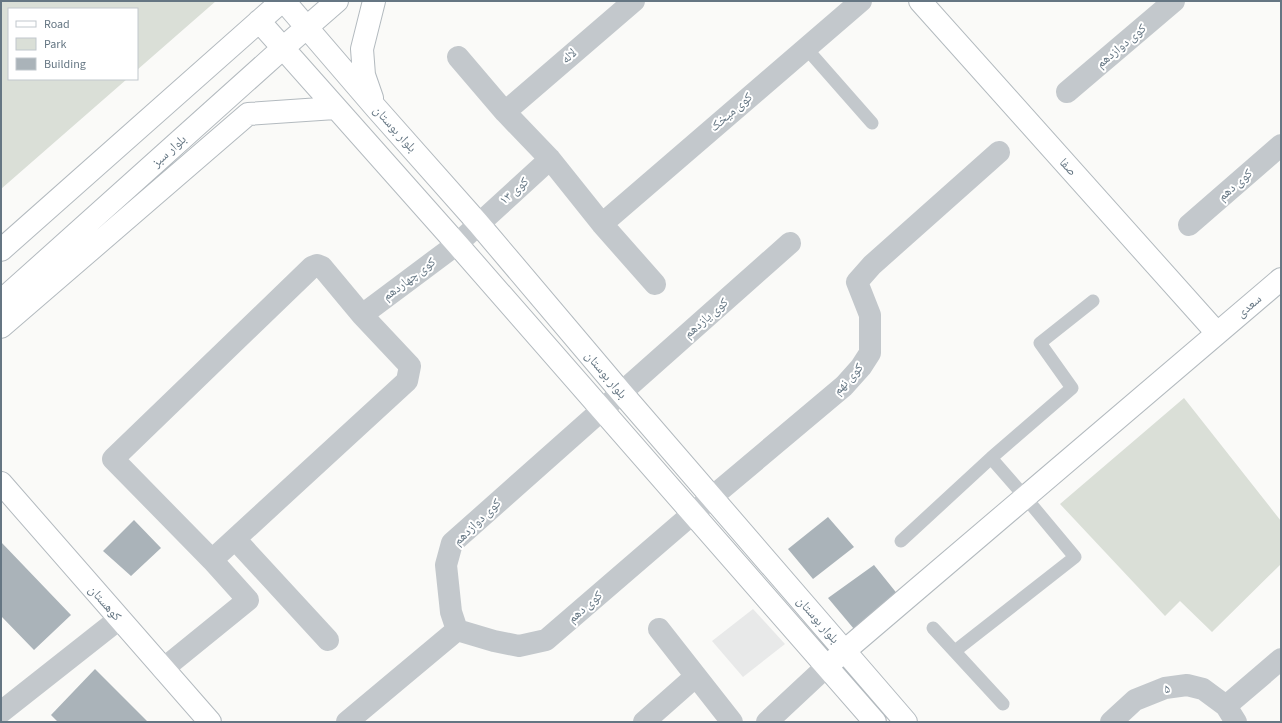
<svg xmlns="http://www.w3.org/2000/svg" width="1282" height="723" font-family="'Source Sans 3','Noto Naskh Arabic',sans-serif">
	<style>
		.built { fill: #e8e9e9 }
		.green { fill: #dadfd7 }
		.building { fill: #aab3b9 }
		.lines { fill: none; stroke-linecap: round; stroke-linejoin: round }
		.secondary-casing { stroke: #b3babf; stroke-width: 24 }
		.lane { stroke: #c3c8cc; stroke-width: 13 }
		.street { stroke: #c3c8cc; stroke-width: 22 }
		.secondary { stroke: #fff; stroke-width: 22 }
		.labels { text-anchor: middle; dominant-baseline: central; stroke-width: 4; stroke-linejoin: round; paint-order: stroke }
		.street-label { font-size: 13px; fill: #657683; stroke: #fff }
	</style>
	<rect width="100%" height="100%" fill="#fafaf8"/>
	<path class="built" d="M 753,609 L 785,644 L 743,677 L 712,641 Z"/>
	<path class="green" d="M 1,1 L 216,1 L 137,70 L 137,9 L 9,9 L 9,79 L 127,79 L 1,189 Z
		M 1184,398 L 1281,521 L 1281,564 L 1212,632 L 1180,601 L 1165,616 L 1060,504 Z"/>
	<path class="building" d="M 828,517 L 854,547 L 813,579 L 788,549 Z
		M 134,520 L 161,548 L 131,576 L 103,551 Z
		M 1,542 L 71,615 L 34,650 L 1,616 Z
		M 874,565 L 899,596 L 854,629 L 828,598 Z
		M 95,669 L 148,722 L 58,722 L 51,715 Z"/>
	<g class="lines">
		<g class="secondary-casing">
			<path id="secondary" d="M 284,1 L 376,108 L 478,223 L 621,392 L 906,722
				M 920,1 L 1217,333
				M 259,21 L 457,244 L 875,722
				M 372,98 L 364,75 L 362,49 L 374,1
				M 1,250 L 282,1
				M 1,301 L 283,48 L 337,1
				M 1,327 L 248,114 L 335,108
				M 1,483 L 210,722
				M 834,660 L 1281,279"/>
		</g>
		<path class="lane" d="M 806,48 L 872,123
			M 901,541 L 991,458 L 1072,388 L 1040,343 L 1093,301
			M 933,628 L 1003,704
			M 955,651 L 1075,557 L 1025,497 L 991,458"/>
		<path class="street" d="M 458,57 L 505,112 L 550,159 L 602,224 L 655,284
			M 1067,92 L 1174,1
			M 505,112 L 634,1
			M 602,224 L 861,1
			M 1189,225 L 1281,145
			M 362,315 L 457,244 L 550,159
			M 235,539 L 328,640
			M 659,629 L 732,722
			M 457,630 L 494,641 L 519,646 L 546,640 L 712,497 L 844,386 L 861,367 L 870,353 L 870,315 L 857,282 L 872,265 L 999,152
			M 457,630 L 451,612 L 446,565 L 452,543 L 790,243
			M 163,669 L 248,600 L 212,560 L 113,459 L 312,267 L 317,265 L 322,267 L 362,315 L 410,366 L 407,381 L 212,560
			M 1226,706 L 1281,659
			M 1,712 L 119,619
			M 347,722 L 457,630
			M 644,722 L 696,676
			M 767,722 L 827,666
			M 1111,722 L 1135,700 L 1165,688 L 1187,685 L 1203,689 L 1226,706 L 1236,722"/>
		<use href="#secondary" class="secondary"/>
	</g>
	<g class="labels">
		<g class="street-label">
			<text transform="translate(1121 46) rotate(-40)">کوی دوازدهم</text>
			<text transform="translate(569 56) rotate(-41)">لاله</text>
			<text transform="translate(731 112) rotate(-41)">کوی میخک</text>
			<text transform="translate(395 129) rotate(48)">بلوار بوستان</text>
			<text transform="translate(169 151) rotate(-42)">بلوار سبز</text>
			<text transform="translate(1068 167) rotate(48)">صفا</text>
			<text transform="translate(1235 185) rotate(-41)">کوی دهم</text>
			<text transform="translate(514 191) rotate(-42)">کوی ۱۳</text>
			<text transform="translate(409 279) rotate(-37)">کوی چهاردهم</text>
			<text transform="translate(1249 306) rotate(-40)">سعدی</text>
			<text transform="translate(706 318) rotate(-41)">کوی یازدهم</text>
			<text transform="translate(606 375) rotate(50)">بلوار بوستان</text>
			<text transform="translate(848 379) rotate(-47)">کوی نهم</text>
			<text transform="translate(477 522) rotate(-44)">کوی دوازدهم</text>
			<text transform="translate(105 603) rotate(49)">کوهستان</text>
			<text transform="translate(585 607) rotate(-41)">کوی دهم</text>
			<text transform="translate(818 620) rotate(49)">بلوار بوستان</text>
			<text transform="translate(1167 689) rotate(-13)">۵</text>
		</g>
	</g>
	<rect width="1282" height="723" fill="none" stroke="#657683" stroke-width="4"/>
	<rect x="8" y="8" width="130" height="72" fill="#ffffff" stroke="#c1c8cd"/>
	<rect x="16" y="21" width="20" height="6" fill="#ffffff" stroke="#c1c8cd"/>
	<text x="44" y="28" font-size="12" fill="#657683">Road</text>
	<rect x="16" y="38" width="20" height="12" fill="#dadfd7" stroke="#c1c8cd"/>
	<text x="44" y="48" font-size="12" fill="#657683">Park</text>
	<rect x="16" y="58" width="20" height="12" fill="#aab3b9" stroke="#c1c8cd"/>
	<text x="44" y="68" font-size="12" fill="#657683">Building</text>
</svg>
